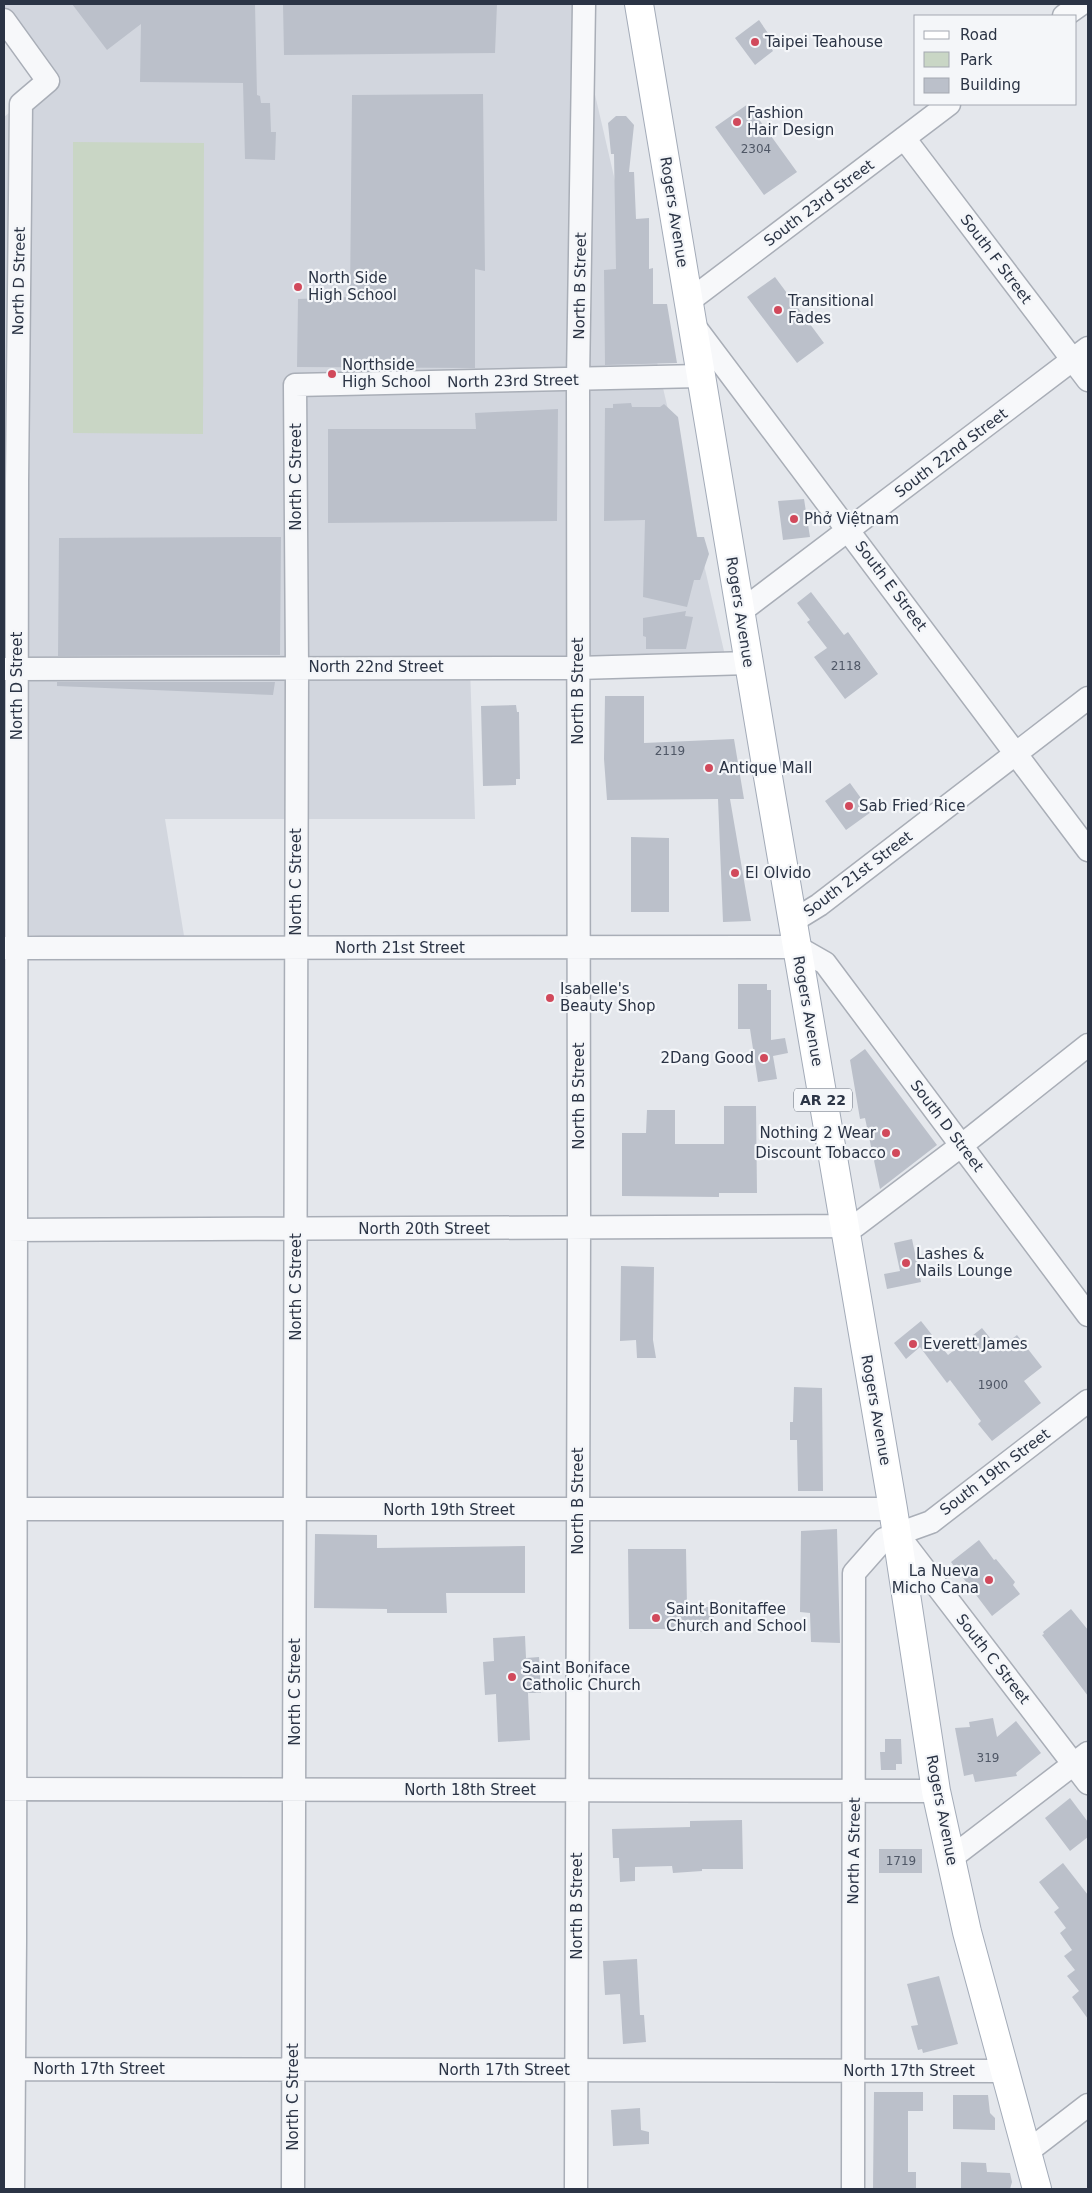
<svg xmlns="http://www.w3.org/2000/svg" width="1092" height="2193" font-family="'DejaVu Sans',sans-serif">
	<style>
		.built { fill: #d2d6de }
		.green { fill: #c9d6c5 }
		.building { fill: #bbc0ca }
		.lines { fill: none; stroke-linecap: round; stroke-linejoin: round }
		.minor-casing { stroke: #a9aeb7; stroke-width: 25 }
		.major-casing { stroke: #a3abb8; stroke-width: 30 }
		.minor { stroke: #f7f8fa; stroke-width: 22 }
		.major { stroke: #fff; stroke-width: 28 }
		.poi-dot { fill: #d1495b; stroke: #f4f6f9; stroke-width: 2 }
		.labels { text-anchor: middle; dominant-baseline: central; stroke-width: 4.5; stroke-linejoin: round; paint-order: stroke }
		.number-label { font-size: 12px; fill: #4f5766 }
		.shield { fill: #f4f6f9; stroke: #676e7b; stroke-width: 1 }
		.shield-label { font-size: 14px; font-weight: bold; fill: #2b3445 }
		.poi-label { font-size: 15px; fill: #2b3445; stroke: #f4f6f9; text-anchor: start }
		.street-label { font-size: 15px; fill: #2b3445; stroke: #f4f6f9 }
	</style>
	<rect width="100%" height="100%" fill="#e4e7ec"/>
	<path class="built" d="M 4,4 L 574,4 L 727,664 L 470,667 L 475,819 L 165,819 L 186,948 L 16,934 L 17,669 L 4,669 L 4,117 L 48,81 L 4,20 Z"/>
	<path class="green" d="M 73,142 L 204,143 L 203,434 L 73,433 Z"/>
	<path class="building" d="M 72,4 L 255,4 L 257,95 L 260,96 L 261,103 L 270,103 L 271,132 L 276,132 L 275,160 L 245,159 L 243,83 L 140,82 L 141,24 L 107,50 Z
		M 283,4 L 497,4 L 495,53 L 284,55 Z
		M 759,20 L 774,42 L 770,46 L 773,51 L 755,65 L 735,38 Z
		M 483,94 L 485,271 L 475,269 L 475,368 L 297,367 L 298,299 L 350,297 L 352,95 Z
		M 748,104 L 797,172 L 764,195 L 715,127 Z
		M 616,116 L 626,116 L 634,125 L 629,172 L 634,172 L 636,219 L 649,218 L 649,269 L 653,268 L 653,304 L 667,304 L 677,363 L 605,365 L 604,270 L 616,269 L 614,154 L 611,154 L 608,123 Z
		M 775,277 L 824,343 L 797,363 L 747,297 Z
		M 631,403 L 632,407 L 660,407 L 664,404 L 678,417 L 697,537 L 704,537 L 709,554 L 700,580 L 694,580 L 687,607 L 643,597 L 645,520 L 604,521 L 605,408 L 613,408 L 613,404 Z
		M 558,409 L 557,521 L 328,523 L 328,429 L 476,429 L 475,413 Z
		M 804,499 L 810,537 L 783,540 L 778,501 Z
		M 281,537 L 280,655 L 58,656 L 59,538 Z
		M 811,592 L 844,635 L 848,632 L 878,674 L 845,699 L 814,657 L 827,648 L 807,622 L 810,620 L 797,603 Z
		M 686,611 L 685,616 L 693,617 L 686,649 L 646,649 L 646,637 L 643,636 L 643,618 Z
		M 57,682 L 275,682 L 273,695 L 57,686 Z
		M 605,696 L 644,696 L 644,743 L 734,739 L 744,799 L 730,799 L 751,921 L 723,922 L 718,799 L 607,800 L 604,759 Z
		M 516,705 L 517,712 L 519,712 L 520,779 L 516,779 L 516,785 L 483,786 L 481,706 Z
		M 850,783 L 871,812 L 846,830 L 825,801 Z
		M 631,837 L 669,838 L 669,912 L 631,912 Z
		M 738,984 L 767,984 L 767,990 L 771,990 L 771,1040 L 785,1038 L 788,1053 L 773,1056 L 777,1079 L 758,1082 L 750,1029 L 738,1029 Z
		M 865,1049 L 937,1145 L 880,1189 L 865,1118 L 860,1119 L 850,1060 Z
		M 724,1106 L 756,1106 L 757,1193 L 719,1193 L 719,1197 L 622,1196 L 622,1133 L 646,1133 L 647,1110 L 675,1110 L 675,1144 L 724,1144 Z
		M 912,1239 L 921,1282 L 887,1289 L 884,1274 L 900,1271 L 894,1243 Z
		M 621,1266 L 654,1267 L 653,1340 L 656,1358 L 637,1358 L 636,1340 L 620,1341 Z
		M 921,1321 L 948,1355 L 982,1328 L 999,1349 L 1017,1335 L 1042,1367 L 1024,1381 L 1041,1403 L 992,1441 L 978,1424 L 981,1421 L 950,1380 L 947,1383 L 920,1347 L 906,1359 L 894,1343 Z
		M 794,1387 L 822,1388 L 823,1491 L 798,1491 L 797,1440 L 790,1440 L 790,1422 L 793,1422 Z
		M 837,1529 L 840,1643 L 811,1642 L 810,1613 L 800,1612 L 801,1531 Z
		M 315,1534 L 377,1535 L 377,1548 L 525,1546 L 525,1593 L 446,1593 L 447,1613 L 387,1613 L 387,1609 L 314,1608 Z
		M 979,1540 L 994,1560 L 996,1559 L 1015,1582 L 1013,1585 L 1020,1594 L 992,1616 L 951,1562 Z
		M 628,1549 L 686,1549 L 687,1607 L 714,1607 L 714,1632 L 683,1632 L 682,1629 L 629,1629 Z
		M 1071,1609 L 1088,1630 L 1088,1696 L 1042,1635 L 1044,1634 L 1043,1632 Z
		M 525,1636 L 526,1658 L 539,1657 L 541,1693 L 528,1693 L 530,1740 L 498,1742 L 496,1694 L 485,1695 L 483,1662 L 494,1661 L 493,1638 Z
		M 993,1718 L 997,1737 L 1016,1721 L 1041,1753 L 1016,1773 L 1017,1776 L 975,1782 L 973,1774 L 964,1776 L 955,1728 L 970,1727 L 969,1722 Z
		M 885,1739 L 901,1739 L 902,1764 L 896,1764 L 896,1770 L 881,1770 L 880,1752 L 885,1752 Z
		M 1070,1798 L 1088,1822 L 1088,1837 L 1070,1851 L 1045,1818 Z
		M 742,1820 L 743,1869 L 702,1869 L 702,1871 L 673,1873 L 672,1866 L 635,1867 L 635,1881 L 620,1882 L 619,1858 L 613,1858 L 612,1829 L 690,1827 L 690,1821 Z
		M 879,1849 L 922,1849 L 922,1873 L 879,1873 Z
		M 1063,1863 L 1088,1895 L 1088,2019 L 1072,1997 L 1079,1991 L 1067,1976 L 1075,1970 L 1064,1956 L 1072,1950 L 1060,1933 L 1066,1928 L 1054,1912 L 1059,1908 L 1039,1882 Z
		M 637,1959 L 640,2015 L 644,2015 L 646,2042 L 623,2044 L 620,1994 L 605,1995 L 603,1961 Z
		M 939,1976 L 958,2044 L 923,2053 L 922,2049 L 918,2050 L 911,2026 L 918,2025 L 907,1984 Z
		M 874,2092 L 923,2092 L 923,2111 L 908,2111 L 908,2172 L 916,2172 L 916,2189 L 873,2189 Z
		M 953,2095 L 988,2095 L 990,2113 L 995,2118 L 995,2130 L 953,2129 Z
		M 640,2108 L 641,2130 L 649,2132 L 649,2144 L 613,2146 L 611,2110 Z
		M 961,2162 L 986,2163 L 987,2172 L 1010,2173 L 1012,2182 L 1010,2189 L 961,2188 Z"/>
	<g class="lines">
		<g class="minor-casing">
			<path id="minor" d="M 1064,16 L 1081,4
				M 4,20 L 48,81 L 21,104 L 17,482 L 15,1941 L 13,2189
				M 904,138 L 1088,380
				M 689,301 L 949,104
				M 692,323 L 1088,850
				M 740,612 L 1088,348
				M 4,669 L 578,668 L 749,663
				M 793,921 L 819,905 L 1088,698
				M 4,948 L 797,947 L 825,963 L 1088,1315
				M 4,1230 L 855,1226 L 962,1145 L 1088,1045
				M 4,1509 L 893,1509
				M 898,1535 L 1088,1783
				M 4,1789 L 936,1791
				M 951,1858 L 1088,1753
				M 4,2069 L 1005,2071
				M 1027,2152 L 1088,2105
				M 293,2189 L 297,667 L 295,385 L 701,376
				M 576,2189 L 579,1228 L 578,379 L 584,4
				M 853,2189 L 854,1573 L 884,1539 L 931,1522 L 1088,1401"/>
		</g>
		<g class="major-casing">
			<path id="major" d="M 639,4 L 766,765 L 893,1509 L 936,1791 L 967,1932 L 1037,2189"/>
		</g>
		<use href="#minor" class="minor"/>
		<use href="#major" class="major"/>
	</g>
	<g class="poi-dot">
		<circle cx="755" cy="42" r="5"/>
		<circle cx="737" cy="122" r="5"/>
		<circle cx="298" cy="287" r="5"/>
		<circle cx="778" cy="310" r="5"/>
		<circle cx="332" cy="374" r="5"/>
		<circle cx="794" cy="519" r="5"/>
		<circle cx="709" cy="768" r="5"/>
		<circle cx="849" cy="806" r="5"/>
		<circle cx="735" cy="873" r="5"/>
		<circle cx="550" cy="998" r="5"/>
		<circle cx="764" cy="1058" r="5"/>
		<circle cx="886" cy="1133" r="5"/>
		<circle cx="896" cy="1153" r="5"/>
		<circle cx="906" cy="1263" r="5"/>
		<circle cx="913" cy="1344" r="5"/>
		<circle cx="989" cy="1580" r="5"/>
		<circle cx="656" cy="1618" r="5"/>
		<circle cx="512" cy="1677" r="5"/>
	</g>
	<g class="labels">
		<g class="number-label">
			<text x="756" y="149">2304</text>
			<text x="846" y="666">2118</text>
			<text x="670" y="751">2119</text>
			<text x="993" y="1385">1900</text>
			<text x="988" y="1758">319</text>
			<text x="901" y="1861">1719</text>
		</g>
		<rect class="shield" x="794" y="1088.5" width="58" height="23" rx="4"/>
		<g class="shield-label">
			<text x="823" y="1100">AR 22</text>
		</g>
		<g class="poi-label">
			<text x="765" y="42">Taipei Teahouse</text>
			<text x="747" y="113">Fashion<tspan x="747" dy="17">Hair Design</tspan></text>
			<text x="308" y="278">North Side<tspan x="308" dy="17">High School</tspan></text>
			<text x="788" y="301">Transitional<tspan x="788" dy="17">Fades</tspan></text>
			<text x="342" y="365">Northside<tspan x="342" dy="17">High School</tspan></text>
			<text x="804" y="519">Phở Việtnam</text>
			<text x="719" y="768">Antique Mall</text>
			<text x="859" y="806">Sab Fried Rice</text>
			<text x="745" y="873">El Olvido</text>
			<text x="560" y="989">Isabelle's<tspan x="560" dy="17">Beauty Shop</tspan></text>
			<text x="754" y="1058" text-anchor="end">2Dang Good</text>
			<text x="876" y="1133" text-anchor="end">Nothing 2 Wear</text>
			<text x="886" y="1153" text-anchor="end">Discount Tobacco</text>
			<text x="916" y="1254">Lashes &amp;<tspan x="916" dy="17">Nails Lounge</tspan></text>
			<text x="923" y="1344">Everett James</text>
			<text x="979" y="1571" text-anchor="end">La Nueva<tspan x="979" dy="17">Micho Cana</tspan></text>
			<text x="666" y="1609">Saint Bonitaffee<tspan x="666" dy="17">Church and School</tspan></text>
			<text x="522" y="1668">Saint Boniface<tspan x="522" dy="17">Catholic Church</tspan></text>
		</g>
		<g class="street-label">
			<text transform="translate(819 203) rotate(-37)">South 23rd Street</text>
			<text transform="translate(674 212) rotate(81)">Rogers Avenue</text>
			<text transform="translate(996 259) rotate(53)">South F Street</text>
			<text transform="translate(19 281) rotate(-89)">North D Street</text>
			<text transform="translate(580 286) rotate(-89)">North B Street</text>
			<text transform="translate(513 381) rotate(-1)">North 23rd Street</text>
			<text transform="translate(951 453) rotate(-37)">South 22nd Street</text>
			<text transform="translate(296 477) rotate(-90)">North C Street</text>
			<text transform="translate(891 586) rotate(53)">South E Street</text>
			<text transform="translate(740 612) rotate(81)">Rogers Avenue</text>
			<text x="376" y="667">North 22nd Street</text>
			<text transform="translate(17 686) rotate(-90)">North D Street</text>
			<text transform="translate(578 691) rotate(-90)">North B Street</text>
			<text transform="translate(858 874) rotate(-37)">South 21st Street</text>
			<text transform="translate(296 882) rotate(-90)">North C Street</text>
			<text x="400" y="948">North 21st Street</text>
			<text transform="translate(808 1011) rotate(80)">Rogers Avenue</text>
			<text transform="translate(579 1096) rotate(-90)">North B Street</text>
			<text transform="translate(947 1126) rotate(53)">South D Street</text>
			<text x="424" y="1229">North 20th Street</text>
			<text transform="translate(296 1287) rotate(-90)">North C Street</text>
			<text transform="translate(876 1410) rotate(80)">Rogers Avenue</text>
			<text transform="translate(995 1472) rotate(-37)">South 19th Street</text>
			<text transform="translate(578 1501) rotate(-90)">North B Street</text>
			<text x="449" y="1510">North 19th Street</text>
			<text transform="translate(993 1659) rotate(52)">South C Street</text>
			<text transform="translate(295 1692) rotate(-90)">North C Street</text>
			<text x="470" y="1790">North 18th Street</text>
			<text transform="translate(942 1810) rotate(79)">Rogers Avenue</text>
			<text transform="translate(854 1851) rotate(-89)">North A Street</text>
			<text transform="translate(577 1906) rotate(-90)">North B Street</text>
			<text x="99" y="2069">North 17th Street</text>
			<text x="504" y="2070">North 17th Street</text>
			<text x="909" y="2071">North 17th Street</text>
			<text transform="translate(293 2097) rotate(-90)">North C Street</text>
		</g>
	</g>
	<rect width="1092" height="2193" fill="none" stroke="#2b3445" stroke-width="10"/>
	<rect x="914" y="15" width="162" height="90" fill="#f4f6f9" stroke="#a4a8b1"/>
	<rect x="924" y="31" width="25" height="8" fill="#ffffff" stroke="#a4a8b1"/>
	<text x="960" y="40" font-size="15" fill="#2b3445">Road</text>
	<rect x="924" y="52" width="25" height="15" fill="#c9d6c5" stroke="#a4a8b1"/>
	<text x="960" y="65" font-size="15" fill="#2b3445">Park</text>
	<rect x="924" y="78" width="25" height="15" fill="#bbc0ca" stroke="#a4a8b1"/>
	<text x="960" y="90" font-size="15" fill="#2b3445">Building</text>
</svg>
